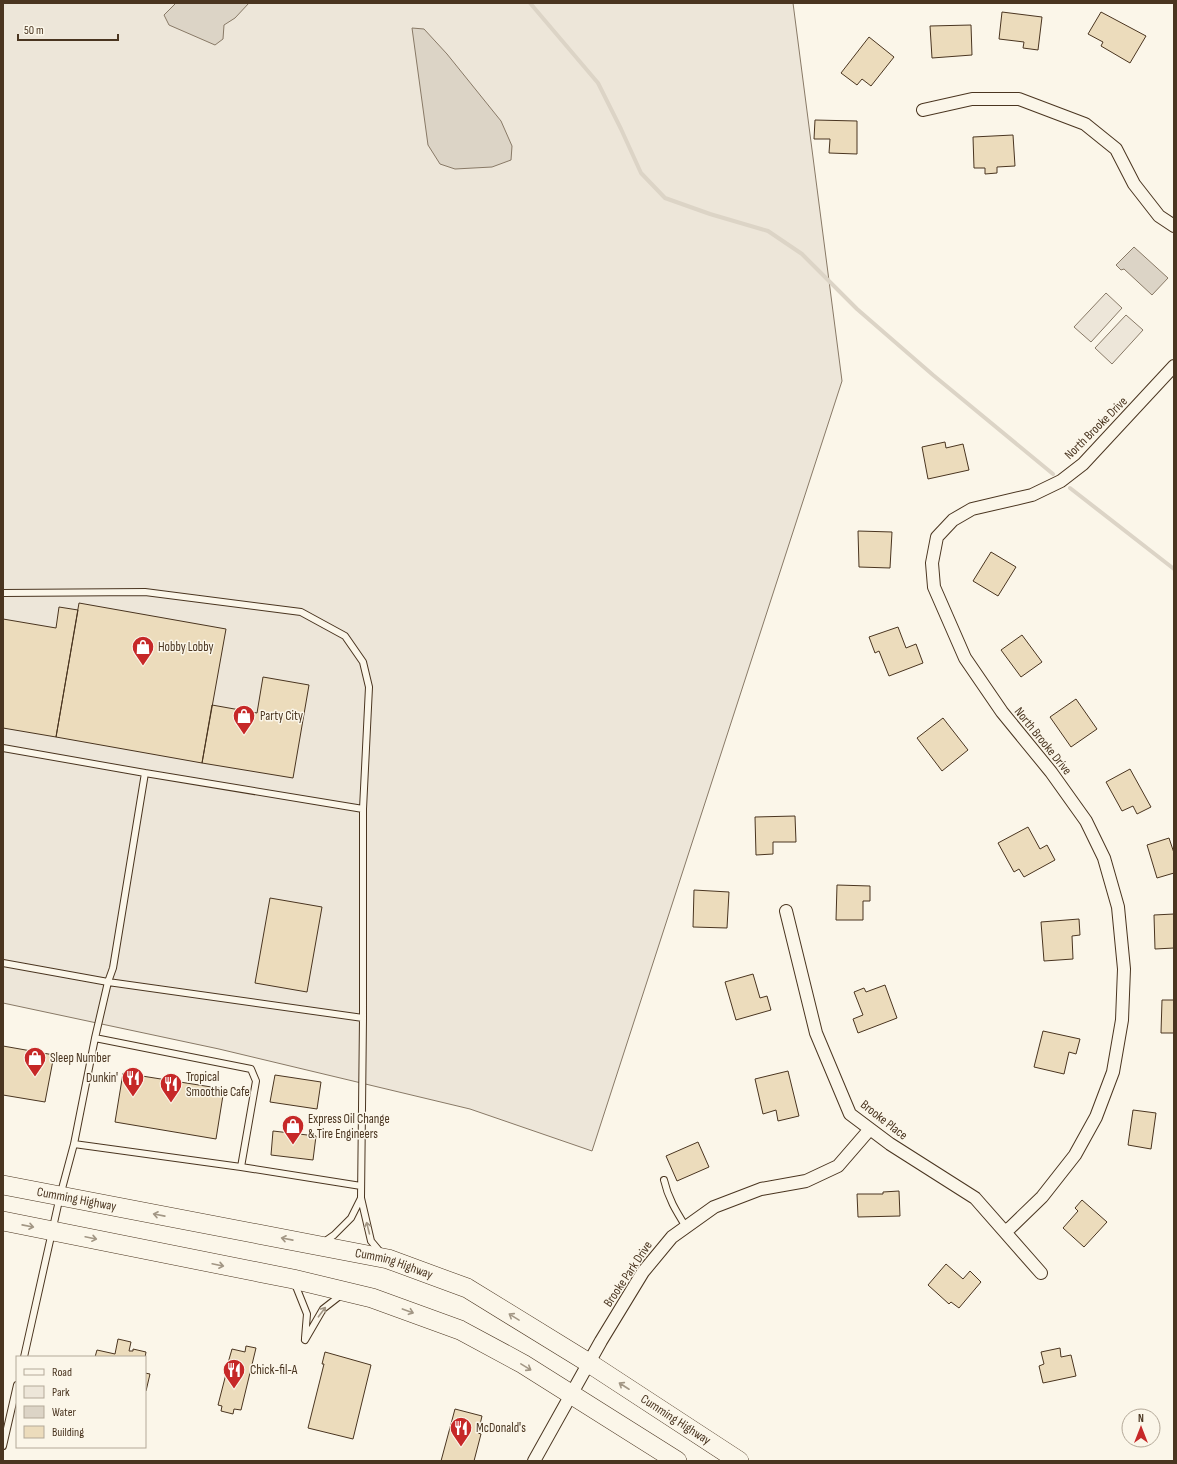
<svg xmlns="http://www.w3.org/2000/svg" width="1177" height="1464" font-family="'Sofia Sans Condensed',sans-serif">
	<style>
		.green { fill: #ede6d9; stroke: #887966 }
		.water { fill: #dcd4c6; stroke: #887966 }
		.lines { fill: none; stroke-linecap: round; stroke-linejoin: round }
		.stream { stroke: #dcd4c6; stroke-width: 4 }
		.building { fill: #ecdcbc; stroke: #4a3520 }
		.lane-casing { stroke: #4a3520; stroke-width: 8 }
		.street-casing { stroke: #4a3520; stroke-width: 14 }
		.primary-casing { stroke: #4a3520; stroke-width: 20 }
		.lane { stroke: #fbf6e9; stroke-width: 6 }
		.street { stroke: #fbf6e9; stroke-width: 12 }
		.primary { stroke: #fbf6e9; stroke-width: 19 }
		.oneway { stroke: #a29684 }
		.labels { text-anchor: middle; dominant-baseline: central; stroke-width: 3; stroke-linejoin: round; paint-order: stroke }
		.street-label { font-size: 13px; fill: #4a3520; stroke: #fbf6e9 }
		.poi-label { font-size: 13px; fill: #4a3520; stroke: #fbf6e9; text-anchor: start }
	</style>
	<rect width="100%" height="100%" fill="#fbf6e9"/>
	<path class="green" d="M 3,3 L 793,3 L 842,381 L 592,1151 L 470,1109 L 219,1049 L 3,1003 Z
		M 1106,293 L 1122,308 L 1091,342 L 1074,327 Z
		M 1126,315 L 1143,330 L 1112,364 L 1095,348 Z"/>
	<path class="water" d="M 176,3 L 249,3 L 235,18 L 224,25 L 223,39 L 215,45 L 169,25 L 164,15 Z
		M 412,28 L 424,29 L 447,54 L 501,121 L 512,146 L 511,160 L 492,167 L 455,169 L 440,164 L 428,145 Z
		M 1134,247 L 1168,278 L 1152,295 L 1124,269 L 1121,270 L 1116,265 Z"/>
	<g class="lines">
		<path class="stream" d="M 530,3 L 598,83 L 621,129 L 641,173 L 665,198 L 710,214 L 768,231 L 802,254 L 857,309 L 933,375 L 1053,474
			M 1070,488 L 1174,569"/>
	</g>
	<path class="building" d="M 1002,12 L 1042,17 L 1038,50 L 1023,48 L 1024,42 L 999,39 Z
		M 1101,12 L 1146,36 L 1130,63 L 1101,46 L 1103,42 L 1088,34 Z
		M 971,25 L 972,55 L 932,58 L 930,26 Z
		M 869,37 L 894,57 L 871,86 L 862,79 L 857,85 L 841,73 Z
		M 815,120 L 857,121 L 857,154 L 829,153 L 830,139 L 814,139 Z
		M 1013,135 L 1015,166 L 997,167 L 997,173 L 985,174 L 985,168 L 974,168 L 973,137 Z
		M 945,442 L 946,448 L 963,444 L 969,470 L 928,479 L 922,447 Z
		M 858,531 L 892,532 L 890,568 L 859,567 Z
		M 991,552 L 1016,567 L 998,596 L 973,581 Z
		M 79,603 L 226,629 L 202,763 L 56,737 Z
		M 59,607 L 78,610 L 56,737 L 3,728 L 3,619 L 56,628 Z
		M 898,627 L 906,648 L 916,644 L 923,663 L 889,676 L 879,651 L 875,653 L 869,637 Z
		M 1022,635 L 1042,662 L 1021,677 L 1001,650 Z
		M 263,677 L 309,685 L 293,778 L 202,763 L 212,705 L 257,713 Z
		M 1076,699 L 1097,729 L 1071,747 L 1050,717 Z
		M 943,718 L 968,750 L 942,771 L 917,738 Z
		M 1130,769 L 1151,807 L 1137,814 L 1133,806 L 1122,811 L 1106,782 Z
		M 795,816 L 796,842 L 773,842 L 773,854 L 756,855 L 755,817 Z
		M 1028,827 L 1040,849 L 1047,845 L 1055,860 L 1024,877 L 1019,869 L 1014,872 L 998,843 Z
		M 1169,838 L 1174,853 L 1174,873 L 1157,878 L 1147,845 Z
		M 837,885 L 870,886 L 870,901 L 863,901 L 863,920 L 836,920 Z
		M 694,890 L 729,892 L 727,928 L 693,927 Z
		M 270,898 L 322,907 L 307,992 L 255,983 Z
		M 1174,914 L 1174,948 L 1155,949 L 1154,915 Z
		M 1079,919 L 1080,935 L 1072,936 L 1073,959 L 1044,961 L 1041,922 Z
		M 753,974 L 760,998 L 767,996 L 771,1010 L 736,1020 L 725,982 Z
		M 885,985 L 897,1018 L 858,1033 L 853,1019 L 863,1015 L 854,992 L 864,988 L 866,992 Z
		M 1162,1000 L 1174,1000 L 1174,1033 L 1161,1033 Z
		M 1043,1031 L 1080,1039 L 1076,1054 L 1069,1052 L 1064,1074 L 1034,1067 Z
		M 3,1046 L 54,1055 L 45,1102 L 3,1095 Z
		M 788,1071 L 799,1116 L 778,1121 L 776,1110 L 763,1114 L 755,1079 Z
		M 123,1073 L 224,1089 L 216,1139 L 115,1122 Z
		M 275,1075 L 321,1082 L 317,1109 L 270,1102 Z
		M 1133,1110 L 1156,1113 L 1151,1149 L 1128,1145 Z
		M 273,1131 L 316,1136 L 313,1160 L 271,1155 Z
		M 698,1142 L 709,1167 L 677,1181 L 666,1156 Z
		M 899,1191 L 900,1216 L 858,1217 L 857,1194 L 883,1194 L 883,1192 Z
		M 1082,1200 L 1107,1222 L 1084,1247 L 1063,1228 L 1078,1211 L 1075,1208 Z
		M 946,1264 L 963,1279 L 970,1271 L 981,1282 L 959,1308 L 951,1302 L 949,1304 L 928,1285 Z
		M 118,1339 L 131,1342 L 129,1351 L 133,1351 L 133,1349 L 146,1352 L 145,1358 L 95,1357 L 97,1350 L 115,1354 Z
		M 246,1346 L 256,1348 L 241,1410 L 234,1409 L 233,1414 L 221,1411 L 222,1406 L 218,1405 L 226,1374 L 224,1374 L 227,1363 L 228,1363 L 232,1349 L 245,1352 Z
		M 1060,1348 L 1061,1357 L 1071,1355 L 1076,1376 L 1043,1383 L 1039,1366 L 1044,1364 L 1041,1352 Z
		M 325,1352 L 371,1365 L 353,1439 L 308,1428 L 324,1364 L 322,1364 Z
		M 145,1373 L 150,1374 L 146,1391 L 145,1391 Z
		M 455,1409 L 482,1416 L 478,1433 L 481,1434 L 474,1461 L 441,1461 Z"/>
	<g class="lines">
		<g class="lane-casing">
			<path id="lane" d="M 3,593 L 145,592 L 301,612 L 345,636 L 363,662 L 369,687 L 363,809
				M 3,748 L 145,773
				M 3,963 L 108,982 L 95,1038 L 74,1144 L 60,1196 L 24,1357
				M 74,1144 L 241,1167 L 256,1081 L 251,1069 L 95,1038
				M 241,1167 L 361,1186
				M 664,1180 C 668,1198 676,1211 686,1227
				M 361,1198 L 363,1018 L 363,809 L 145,773 L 113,968 L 108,982 L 363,1018
				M 324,1242 L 334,1235 L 351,1218 L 361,1198 L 371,1241 L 381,1253
				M 295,1284 L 307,1314 L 305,1338
				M 305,1340 L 323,1309 L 341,1295
				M 3,1446 L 17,1385"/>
		</g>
		<g class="street-casing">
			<path id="street" d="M 923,110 L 972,99 L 1019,99 L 1085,124 L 1116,149 L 1134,184 L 1159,216 L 1174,226
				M 786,911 L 816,1033 L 850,1114 L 890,1144 L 975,1198 L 1041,1273
				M 1005,1231 L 1010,1228 L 1042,1197 L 1075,1155 L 1096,1117 L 1113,1072 L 1122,1020 L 1124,969 L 1118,907 L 1104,858 L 1086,821 L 1051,772 L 1002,712 L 965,658 L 934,587 L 932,563 L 937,537 L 953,520 L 972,509 L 1032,495 L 1061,481 L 1083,464 L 1174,366
				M 534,1461 L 601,1341 L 643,1272 L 672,1237 L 714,1207 L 761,1189 L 806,1181 L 838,1166 L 870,1129"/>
		</g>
		<g class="primary-casing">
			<g id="primary">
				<path id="s1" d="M 3,1185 L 388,1259 L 467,1288 L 589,1363 L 739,1461"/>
				<path d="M 3,1221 L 293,1279 L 372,1298 L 460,1330 L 523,1364 L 677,1461"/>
			</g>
		</g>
		<use href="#lane" class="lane"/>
		<use href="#street" class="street"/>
		<use href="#primary" class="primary"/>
	</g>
	<defs><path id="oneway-shaft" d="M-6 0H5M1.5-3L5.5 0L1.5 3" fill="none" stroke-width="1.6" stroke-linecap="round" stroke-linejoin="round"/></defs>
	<g class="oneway">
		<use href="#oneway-shaft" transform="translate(159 1215) rotate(-169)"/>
		<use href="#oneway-shaft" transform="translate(28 1226) rotate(11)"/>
		<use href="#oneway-shaft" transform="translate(368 1228) rotate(-104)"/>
		<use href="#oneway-shaft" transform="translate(91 1238) rotate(12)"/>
		<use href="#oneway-shaft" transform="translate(287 1239) rotate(-169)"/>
		<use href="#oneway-shaft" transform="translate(218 1265) rotate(12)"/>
		<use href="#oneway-shaft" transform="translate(408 1311) rotate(20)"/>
		<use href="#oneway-shaft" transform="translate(322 1312) rotate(-53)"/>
		<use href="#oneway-shaft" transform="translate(514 1317) rotate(-148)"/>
		<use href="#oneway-shaft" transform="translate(526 1367) rotate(31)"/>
		<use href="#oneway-shaft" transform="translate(624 1386) rotate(-147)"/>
	</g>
	<defs>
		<g id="shop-pin" transform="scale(1.15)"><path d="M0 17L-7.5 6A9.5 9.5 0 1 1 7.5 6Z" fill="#c62828" stroke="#fbf6e9"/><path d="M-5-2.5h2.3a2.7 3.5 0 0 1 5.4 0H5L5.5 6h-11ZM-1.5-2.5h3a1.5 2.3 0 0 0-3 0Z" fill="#fff"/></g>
		<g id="restaurant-pin" transform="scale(1.15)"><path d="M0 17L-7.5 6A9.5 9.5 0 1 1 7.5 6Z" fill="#c62828" stroke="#fbf6e9"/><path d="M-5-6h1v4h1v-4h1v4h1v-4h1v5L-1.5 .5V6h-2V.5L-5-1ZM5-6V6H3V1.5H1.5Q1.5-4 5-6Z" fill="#fff"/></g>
	</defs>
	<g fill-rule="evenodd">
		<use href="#shop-pin" x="143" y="647"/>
		<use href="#shop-pin" x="244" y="716"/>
		<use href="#shop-pin" x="35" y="1058"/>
		<use href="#restaurant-pin" x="133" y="1078"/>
		<use href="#restaurant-pin" x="171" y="1084"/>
		<use href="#shop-pin" x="293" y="1126"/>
		<use href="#restaurant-pin" x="234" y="1370"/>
		<use href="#restaurant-pin" x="461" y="1428"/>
	</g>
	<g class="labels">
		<g class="street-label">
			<text transform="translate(1096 428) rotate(-45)">North Brooke Drive</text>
			<text transform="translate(1043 741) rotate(51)">North Brooke Drive</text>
			<text transform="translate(884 1120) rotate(38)">Brooke Place</text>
			<text stroke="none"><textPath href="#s1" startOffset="75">Cumming Highway</textPath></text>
			<text stroke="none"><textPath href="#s1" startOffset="399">Cumming Highway</textPath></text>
			<text transform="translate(628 1274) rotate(-56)">Brooke Park Drive</text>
			<text stroke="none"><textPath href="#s1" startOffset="723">Cumming Highway</textPath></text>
		</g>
		<g class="poi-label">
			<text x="158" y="647">Hobby Lobby</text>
			<text x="260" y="716">Party City</text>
			<text x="50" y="1058">Sleep Number</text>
			<text x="186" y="1077">Tropical<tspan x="186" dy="15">Smoothie Cafe</tspan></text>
			<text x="118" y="1078" text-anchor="end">Dunkin'</text>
			<text x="308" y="1119">Express Oil Change<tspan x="308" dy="15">&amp; Tire Engineers</tspan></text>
			<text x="250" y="1370">Chick-fil-A</text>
			<text x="476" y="1428">McDonald's</text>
		</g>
	</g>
	<rect width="1177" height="1464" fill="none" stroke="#4a3520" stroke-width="8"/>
	<rect x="16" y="1356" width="130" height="92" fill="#fbf6e9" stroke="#b4a999"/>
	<rect x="24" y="1369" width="20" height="6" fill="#fbf6e9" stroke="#b4a999"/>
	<text x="52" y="1376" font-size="12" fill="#4a3520">Road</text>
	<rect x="24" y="1386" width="20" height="12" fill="#ede6d9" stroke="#b4a999"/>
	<text x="52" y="1396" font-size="12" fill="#4a3520">Park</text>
	<rect x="24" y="1406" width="20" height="12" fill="#dcd4c6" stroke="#b4a999"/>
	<text x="52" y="1416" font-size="12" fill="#4a3520">Water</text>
	<rect x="24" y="1426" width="20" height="12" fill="#ecdcbc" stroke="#b4a999"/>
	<text x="52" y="1436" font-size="12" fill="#4a3520">Building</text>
	<g transform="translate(1141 1428)"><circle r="19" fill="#fbf6e9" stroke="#b4a999"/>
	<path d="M0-3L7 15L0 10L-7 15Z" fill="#c62828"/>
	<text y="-6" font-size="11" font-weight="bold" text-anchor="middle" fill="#4a3520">N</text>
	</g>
	<path d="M18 34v6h100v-6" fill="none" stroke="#4a3520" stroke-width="2"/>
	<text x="24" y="34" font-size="12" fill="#4a3520" stroke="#fbf6e9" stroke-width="3" paint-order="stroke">50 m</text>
</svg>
